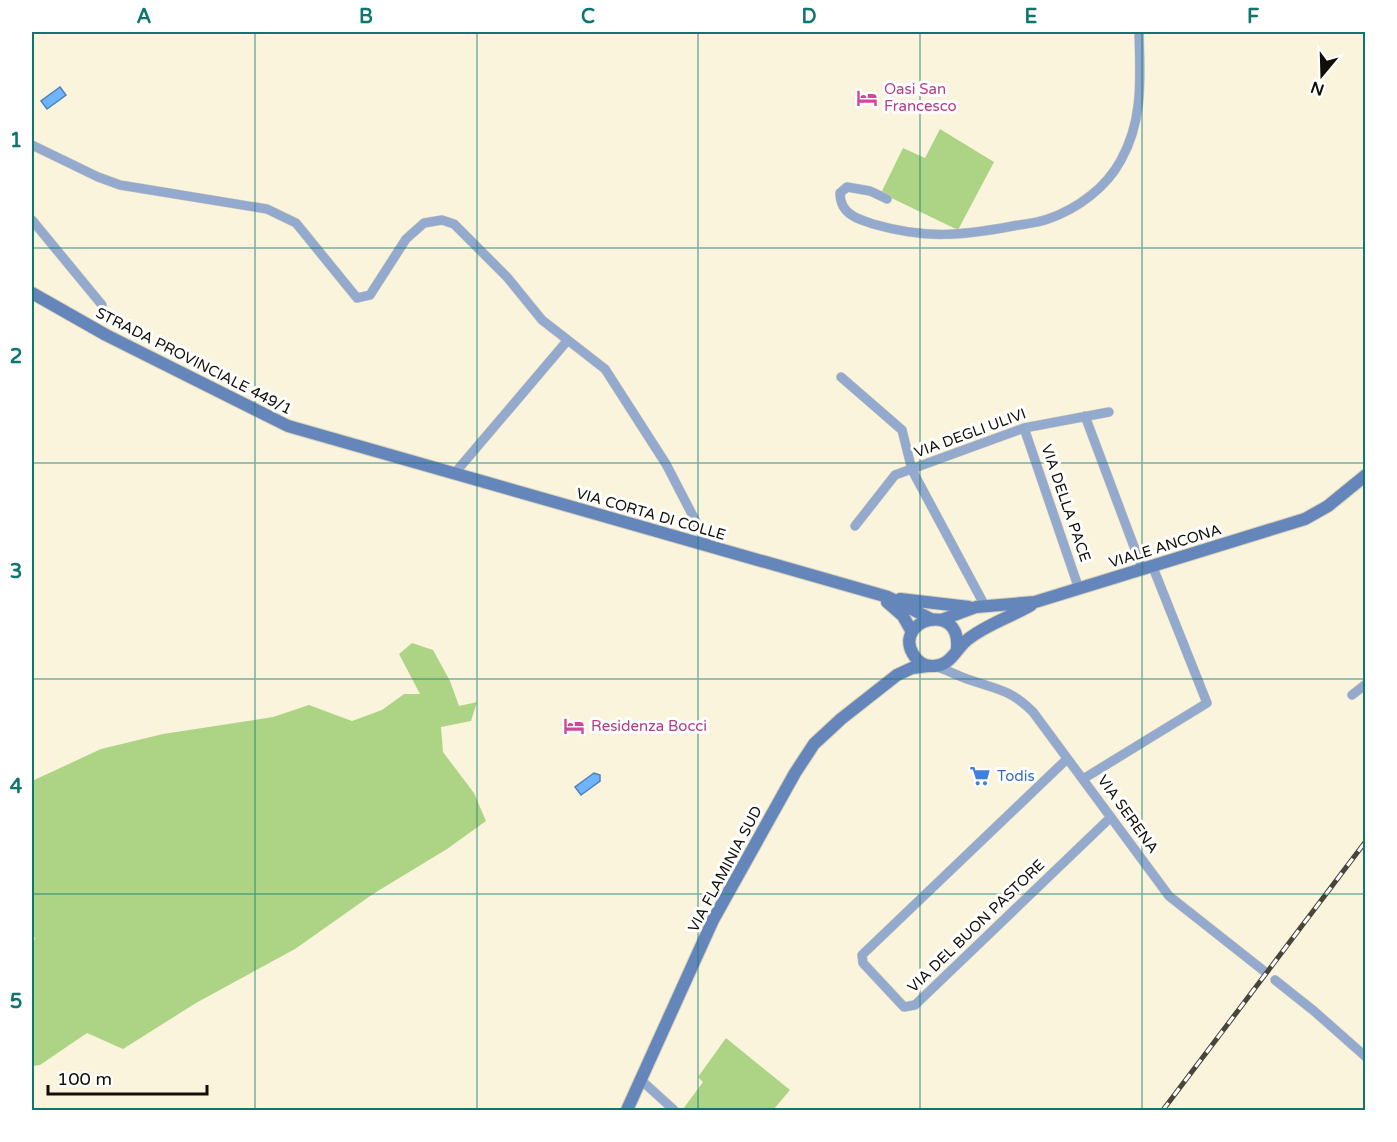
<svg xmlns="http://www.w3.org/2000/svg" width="1397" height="1142" font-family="'Varela Round',sans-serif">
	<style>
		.green { fill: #add485 }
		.water { fill: #6eb4ff; stroke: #5282b5; stroke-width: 1.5 }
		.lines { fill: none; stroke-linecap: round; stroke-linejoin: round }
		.minor-casing { stroke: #d5cfbb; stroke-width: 10 }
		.secondary-casing { stroke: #d5cfbb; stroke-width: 14 }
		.minor { stroke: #93aace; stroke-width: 9 }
		.secondary { stroke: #6486ba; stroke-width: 12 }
		.rail-casing { stroke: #48453a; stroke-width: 5 }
		.rail { stroke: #fff; stroke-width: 3; stroke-dasharray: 9; stroke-linecap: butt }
		.grid { fill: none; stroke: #0f766e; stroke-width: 1.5; stroke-opacity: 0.55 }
		.labels { text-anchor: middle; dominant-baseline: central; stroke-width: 6; stroke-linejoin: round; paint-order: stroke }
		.hotel-label { font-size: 15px; fill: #b23c85; stroke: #fff; text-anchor: start }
		.street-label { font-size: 15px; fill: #110f07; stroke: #fff }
		.shop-label { font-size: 15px; fill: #366cbe; stroke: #fff; text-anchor: start }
		.neatline { fill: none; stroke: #0f766e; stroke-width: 2 }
		.grid-label { font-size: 20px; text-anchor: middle; font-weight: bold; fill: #0f766e }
	</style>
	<rect width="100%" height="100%" fill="#faf4dd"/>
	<path class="green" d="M 940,129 L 994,162 L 958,230 L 881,193 L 903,148 L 925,158 Z
		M 412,643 L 433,650 L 450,681 L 459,706 L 477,702 L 471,721 L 441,727 L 443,752 L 474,793 L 486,821 L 447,849 L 373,894 L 295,949 L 196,1003 L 123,1049 L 87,1033 L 40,1065 L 32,1066 L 32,942 L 35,939 L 32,931 L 32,781 L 101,749 L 163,734 L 273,717 L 309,705 L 352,721 L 382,710 L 404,694 L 420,694 L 399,654 Z
		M 726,1038 L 790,1090 L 773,1110 L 683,1109 L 703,1082 L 698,1077 Z"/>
	<path class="water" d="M 60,87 L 66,95 L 47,109 L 41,101 Z
		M 594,773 L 600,775 L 600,781 L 581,795 L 575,787 Z"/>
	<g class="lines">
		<g class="minor-casing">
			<path id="minor" d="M 32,145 L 98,177 L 120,185 L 267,209 L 296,223 L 357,298 L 370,295 L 406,239 L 424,223 L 442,220 L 454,224 L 507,277 L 542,320 L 605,369 L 666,464 L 708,545
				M 887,199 L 870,191 L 847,187 L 840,193 C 840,197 841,202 843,206 C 849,217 862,220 873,224 C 925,239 960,236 1013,226 C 1024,224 1037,223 1048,219 C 1077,209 1106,188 1121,160 C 1144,119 1140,76 1139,32
				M 32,220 L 102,305
				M 841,377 L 902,430 L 912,470 L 985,606
				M 1085,416 L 1142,568
				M 1024,428 L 1079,589
				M 454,474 L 567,341
				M 855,526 L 895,475 L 1024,428 L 1109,412
				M 935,666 C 947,670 958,676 970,680 C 999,690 1011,690 1033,712 L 1169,896 L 1264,971
				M 1352,695 L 1366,684
				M 1067,759 L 862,955 L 863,963 L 904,1007 L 915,1005 L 1111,817
				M 1083,779 L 1207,703 L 1152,565
				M 1275,980 L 1314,1011 L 1366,1057
				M 641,1080 L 674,1110"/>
		</g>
		<g class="secondary-casing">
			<path id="secondary" d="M 32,293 L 106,335 L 288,426 L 888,597 L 931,619
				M 900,599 L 969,607
				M 887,602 L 903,616 L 912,632
				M 941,620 L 976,607 L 1035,602 L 1305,519 L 1328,506 L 1366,475
				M 957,648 C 961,600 893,620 913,654 C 917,661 924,666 932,666 C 950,667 955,650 967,640 C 985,625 1011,617 1031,605
				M 627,1110 L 713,920 L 795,773 L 814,744 L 841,719 L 897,675 L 912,668 L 928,666"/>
		</g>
		<use href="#minor" class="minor"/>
		<use href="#secondary" class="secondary"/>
		<g class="rail-casing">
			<path id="rail" d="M 1163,1110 L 1366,841"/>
		</g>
		<use href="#rail" class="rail"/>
	</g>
	<path class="grid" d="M 255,32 L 255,1110M 477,32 L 477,1110M 698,32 L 698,1110M 920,32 L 920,1110M 1142,32 L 1142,1110M 32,248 L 1366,248M 32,463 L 1366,463M 32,679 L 1366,679M 32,894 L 1366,894"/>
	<defs>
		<g id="hotel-bare" transform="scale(1.62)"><path d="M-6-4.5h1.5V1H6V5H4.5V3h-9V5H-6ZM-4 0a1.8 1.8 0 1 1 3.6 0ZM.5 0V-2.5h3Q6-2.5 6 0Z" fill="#d1479c" stroke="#fff" stroke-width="2.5" paint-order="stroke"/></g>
		<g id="supermarket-bare" transform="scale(1.62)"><path d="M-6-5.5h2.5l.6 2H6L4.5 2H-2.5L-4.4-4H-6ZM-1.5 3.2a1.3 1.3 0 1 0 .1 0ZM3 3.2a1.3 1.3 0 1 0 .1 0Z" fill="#3f7fe0" stroke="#fff" stroke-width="2.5" paint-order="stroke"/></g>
	</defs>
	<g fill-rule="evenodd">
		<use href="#hotel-bare" x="867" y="98"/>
		<use href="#hotel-bare" x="574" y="726"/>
		<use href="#supermarket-bare" x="980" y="776"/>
	</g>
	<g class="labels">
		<g class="hotel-label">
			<text x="884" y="89">Oasi San<tspan x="884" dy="17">Francesco</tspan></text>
			<text x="591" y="726">Residenza Bocci</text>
		</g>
		<g class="street-label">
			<text transform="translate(194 361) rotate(27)">STRADA PROVINCIALE 449/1</text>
			<text transform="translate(970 433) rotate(-20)">VIA DEGLI ULIVI</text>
			<text transform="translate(1066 503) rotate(71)">VIA DELLA PACE</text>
			<text transform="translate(651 514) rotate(16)">VIA CORTA DI COLLE</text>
			<text transform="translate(1165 546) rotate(-17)">VIALE ANCONA</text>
			<text transform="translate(1128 814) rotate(54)">VIA SERENA</text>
			<text transform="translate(725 869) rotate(-62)">VIA FLAMINIA SUD</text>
			<text transform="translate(976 926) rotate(-44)">VIA DEL BUON PASTORE</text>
		</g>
		<g class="shop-label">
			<text x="997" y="776">Todis</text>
		</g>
	</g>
	<rect width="1397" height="1142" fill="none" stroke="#ffffff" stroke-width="66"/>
	<g transform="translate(1322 75) rotate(199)" stroke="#ffffff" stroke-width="4.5" paint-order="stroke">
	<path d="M0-4.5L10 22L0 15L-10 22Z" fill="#110f07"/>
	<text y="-9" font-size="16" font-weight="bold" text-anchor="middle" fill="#110f07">N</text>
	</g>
	<path d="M48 1085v9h159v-9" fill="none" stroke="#110f07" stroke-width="3"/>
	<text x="57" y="1085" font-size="18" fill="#110f07" stroke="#ffffff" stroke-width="4.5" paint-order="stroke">100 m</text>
	<rect x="33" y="33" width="1331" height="1076" class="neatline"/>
	<g class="grid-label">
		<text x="144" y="23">A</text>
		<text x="366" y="23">B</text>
		<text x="588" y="23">C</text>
		<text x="809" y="23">D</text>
		<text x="1031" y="23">E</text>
		<text x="1253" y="23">F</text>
		<text x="16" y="147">1</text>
		<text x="16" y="363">2</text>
		<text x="16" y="578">3</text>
		<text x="16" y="793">4</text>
		<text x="16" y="1008">5</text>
	</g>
</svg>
